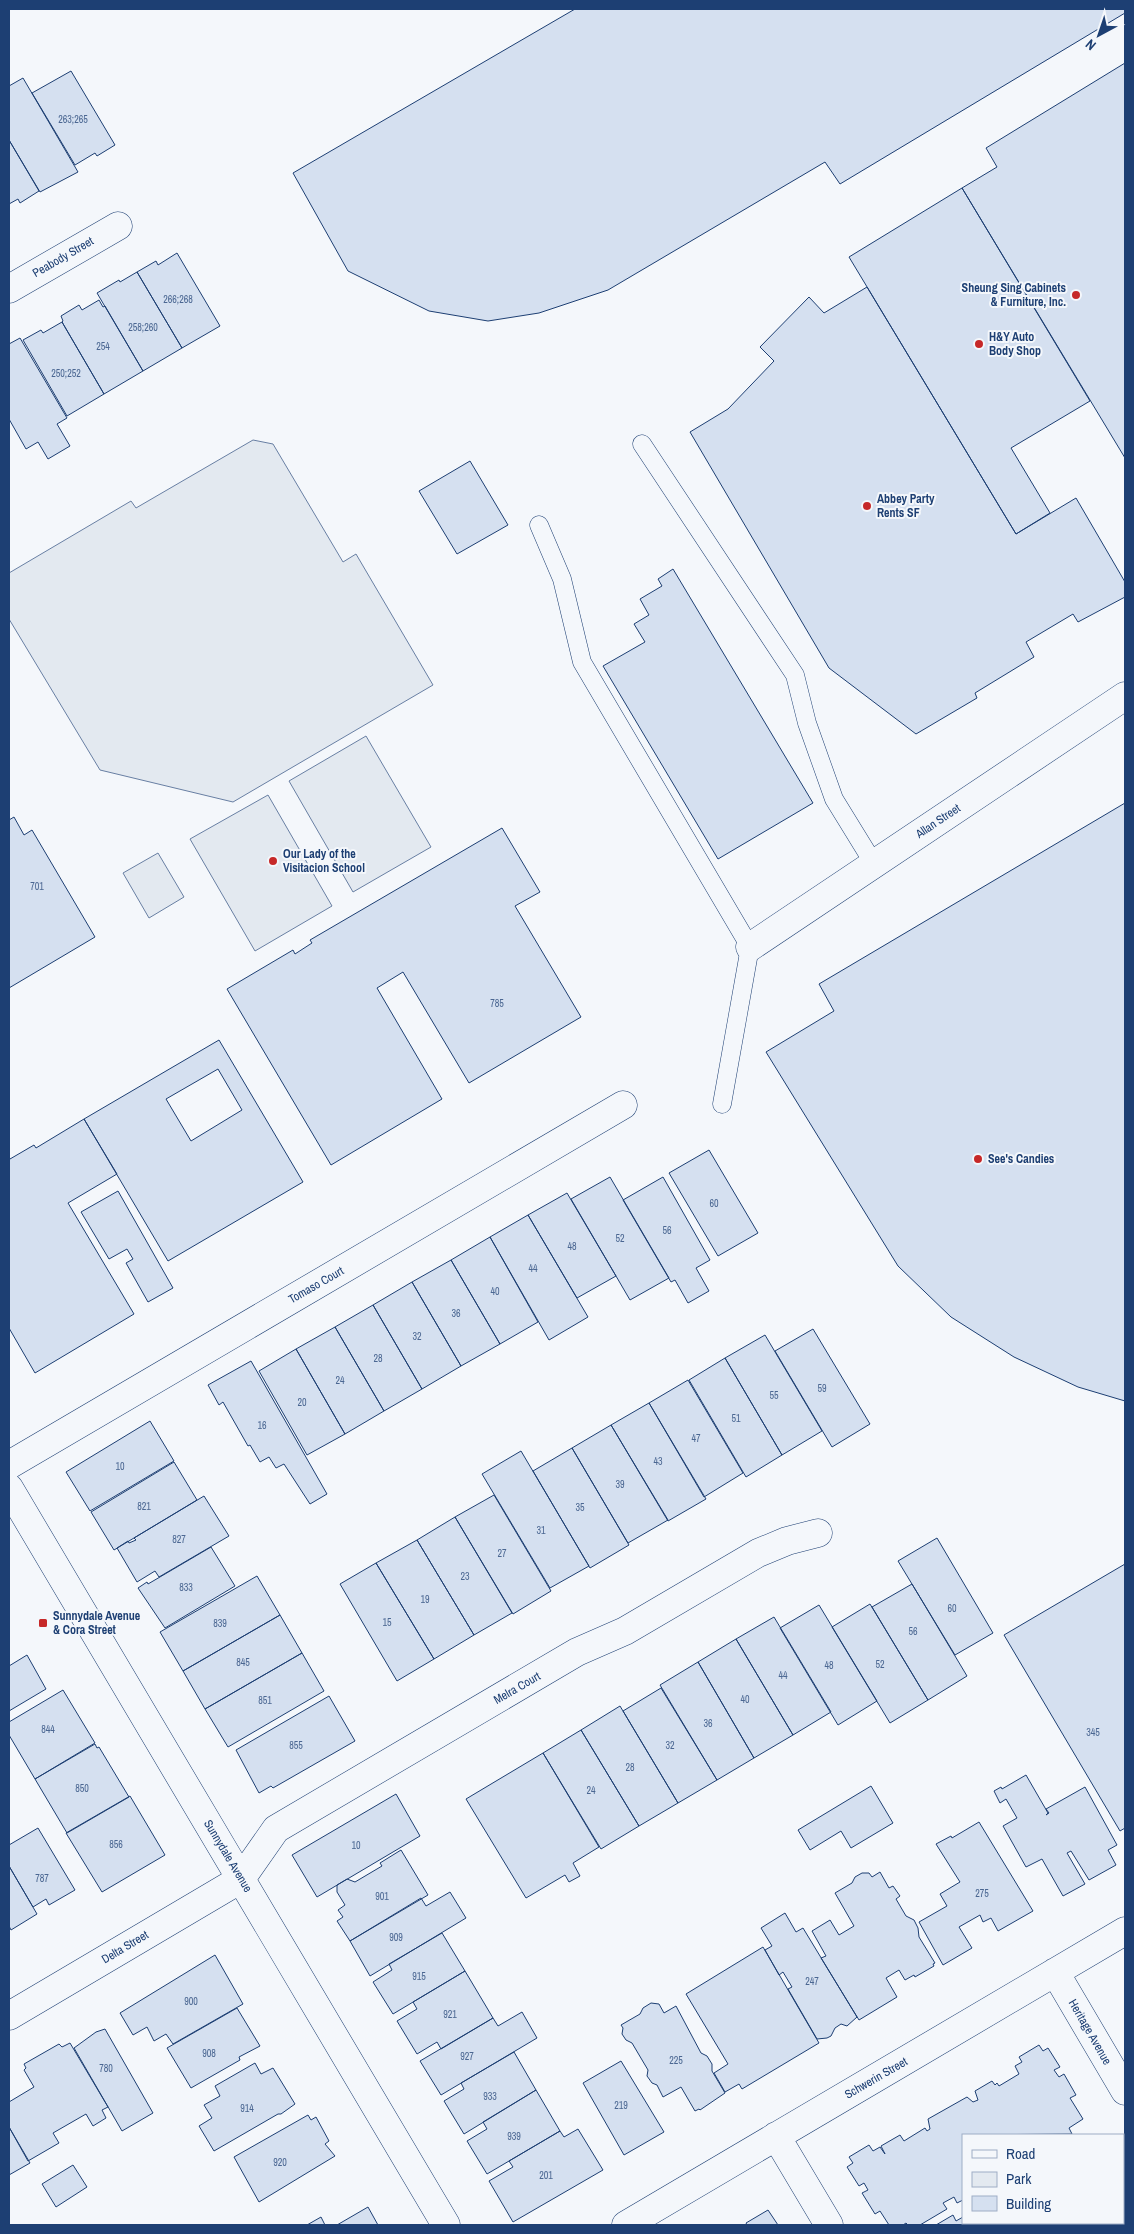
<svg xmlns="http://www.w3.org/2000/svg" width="1134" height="2234" font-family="'Archivo Narrow',sans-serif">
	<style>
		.green { fill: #e3e9f0; stroke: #687fa3 }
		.building { fill: #d5e0f0; stroke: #1d3f73; fill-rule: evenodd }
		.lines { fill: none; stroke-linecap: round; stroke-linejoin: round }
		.service-casing { stroke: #1d3f73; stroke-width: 19 }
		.minor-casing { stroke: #1d3f73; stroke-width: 29 }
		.service { stroke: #f4f7fb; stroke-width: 18 }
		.minor { stroke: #f4f7fb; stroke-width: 28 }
		.poi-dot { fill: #c62828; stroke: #f4f7fb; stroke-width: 2 }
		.labels { text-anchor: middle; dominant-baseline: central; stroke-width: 4; stroke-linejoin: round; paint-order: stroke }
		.number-label { font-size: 10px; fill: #4b6792 }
		.street-label { font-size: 12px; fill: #1d3f73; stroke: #f4f7fb }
		.poi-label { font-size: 12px; font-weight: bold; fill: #1d3f73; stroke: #f4f7fb; text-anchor: start }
	</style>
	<rect width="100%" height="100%" fill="#f4f7fb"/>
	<path class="green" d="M 253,440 L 273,444 L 343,562 L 356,554 L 433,685 L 233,802 L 100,770 L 9,619 L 9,573 L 131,501 L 136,508 Z
		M 366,736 L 431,847 L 353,892 L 289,781 Z
		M 268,795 L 332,906 L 255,951 L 190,839 Z
		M 158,853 L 184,897 L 149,918 L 123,873 Z"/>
	<path class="building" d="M 575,9 L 1125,9 L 1125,13 L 840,184 L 825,162 L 608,290 L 539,313 L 488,321 L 429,311 L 348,271 L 293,173 Z
		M 1125,63 L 1125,458 L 962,188 L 997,167 L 986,148 Z
		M 71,71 L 115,145 L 97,156 L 95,153 L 75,165 L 32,93 Z
		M 23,78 L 78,172 L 40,192 L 9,140 L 9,86 Z
		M 9,140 L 39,191 L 20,203 L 18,199 L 9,204 Z
		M 962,188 L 1090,401 L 1011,448 L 1050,513 L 1016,534 L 849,257 Z
		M 177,253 L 220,326 L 182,348 L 137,272 L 156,261 L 158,265 Z
		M 137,272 L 182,348 L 143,371 L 97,293 L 119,280 L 120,282 Z
		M 867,287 L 1016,534 L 1076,498 L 1125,582 L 1125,597 L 1078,622 L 1073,614 L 1026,642 L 1034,657 L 975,693 L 977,698 L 916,734 L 829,668 L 690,432 L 728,409 L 774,361 L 760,347 L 809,297 L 824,313 Z
		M 99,300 L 103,307 L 105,306 L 143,371 L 104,394 L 62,322 L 63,321 L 61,316 L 79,305 L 82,310 Z
		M 62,322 L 104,394 L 67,416 L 23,340 L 41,330 L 43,333 Z
		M 20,338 L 67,418 L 57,424 L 70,446 L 48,459 L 38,442 L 26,449 L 9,419 L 9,344 Z
		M 470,461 L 508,525 L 457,554 L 419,491 Z
		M 673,569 L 813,803 L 718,859 L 603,666 L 645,642 L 634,624 L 649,615 L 640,599 L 662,586 L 658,579 Z
		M 1125,803 L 1125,1401 L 1078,1387 L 1014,1357 L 951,1317 L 898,1266 L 766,1052 L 834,1011 L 819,984 Z
		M 14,817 L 24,835 L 32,830 L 95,937 L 9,988 L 9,820 Z
		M 502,828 L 540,892 L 515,906 L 581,1017 L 469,1083 L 403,972 L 377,988 L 442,1099 L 331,1165 L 227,989 L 293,950 L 295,954 L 312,943 L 310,940 Z
		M 219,1040 L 303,1182 L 168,1261 L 84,1119 ZM 218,1069 L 242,1110 L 191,1141 L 166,1099 Z
		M 84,1119 L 117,1174 L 68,1203 L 134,1314 L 35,1373 L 9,1328 L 9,1157 L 10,1159 L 34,1145 L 36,1148 Z
		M 709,1150 L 758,1233 L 718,1256 L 669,1173 Z
		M 610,1177 L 669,1278 L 630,1300 L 571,1199 Z
		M 663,1177 L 710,1260 L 696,1268 L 709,1291 L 688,1303 L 675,1280 L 671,1282 L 623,1200 Z
		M 118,1191 L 173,1288 L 148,1302 L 126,1263 L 133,1259 L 127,1249 L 109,1259 L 81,1212 Z
		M 567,1193 L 616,1276 L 577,1298 L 528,1215 Z
		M 528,1215 L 588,1317 L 549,1340 L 490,1237 Z
		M 490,1237 L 538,1322 L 500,1344 L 451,1260 Z
		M 451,1260 L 500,1344 L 461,1366 L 412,1282 Z
		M 412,1282 L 461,1366 L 422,1389 L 373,1305 Z
		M 373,1305 L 422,1389 L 384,1411 L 335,1327 Z
		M 335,1327 L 384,1411 L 345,1434 L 296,1349 Z
		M 813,1329 L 870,1424 L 832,1447 L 775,1351 Z
		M 765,1335 L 822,1431 L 782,1455 L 725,1358 Z
		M 296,1349 L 345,1434 L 307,1455 L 259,1371 Z
		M 725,1358 L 782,1455 L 746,1477 L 689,1380 Z
		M 251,1361 L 327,1494 L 310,1504 L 284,1464 L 276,1468 L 269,1457 L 260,1462 L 250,1445 L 248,1446 L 223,1402 L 219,1405 L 208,1385 Z
		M 688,1380 L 743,1473 L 704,1497 L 649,1403 Z
		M 649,1403 L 706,1499 L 668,1521 L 611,1425 Z
		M 150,1421 L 174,1461 L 90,1511 L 66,1472 Z
		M 611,1425 L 668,1520 L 628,1543 L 572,1448 Z
		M 572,1448 L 629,1545 L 590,1568 L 533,1471 Z
		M 521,1451 L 589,1566 L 550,1588 L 482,1474 Z
		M 174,1462 L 197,1500 L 114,1550 L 91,1512 Z
		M 494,1495 L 551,1591 L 513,1614 L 455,1517 Z
		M 204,1496 L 229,1536 L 159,1577 L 155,1571 L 137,1582 L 117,1548 L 128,1541 L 129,1543 L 136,1540 L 134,1538 Z
		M 455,1517 L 512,1613 L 474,1635 L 417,1540 Z
		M 937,1538 L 993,1633 L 955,1655 L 898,1561 Z
		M 417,1540 L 474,1635 L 434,1659 L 376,1563 Z
		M 211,1547 L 235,1586 L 165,1628 L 138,1588 L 147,1582 L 148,1584 Z
		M 376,1563 L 434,1659 L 397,1681 L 340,1584 Z
		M 1125,1564 L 1125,1828 L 1120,1831 L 1004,1635 Z
		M 257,1576 L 280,1615 L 183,1671 L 160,1632 Z
		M 912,1584 L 967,1676 L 928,1700 L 872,1607 Z
		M 870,1604 L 928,1700 L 890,1723 L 832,1627 Z
		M 819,1605 L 877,1701 L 838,1725 L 780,1628 Z
		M 280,1615 L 302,1653 L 205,1709 L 183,1671 Z
		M 774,1617 L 831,1712 L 793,1735 L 736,1639 Z
		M 736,1639 L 793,1735 L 754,1758 L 698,1662 Z
		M 302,1653 L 324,1691 L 228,1747 L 205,1709 Z
		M 27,1655 L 46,1689 L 9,1711 L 9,1666 Z
		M 698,1662 L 754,1758 L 717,1780 L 660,1685 Z
		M 661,1688 L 717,1780 L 678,1803 L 623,1711 Z
		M 63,1690 L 95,1743 L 35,1779 L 9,1735 L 9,1722 Z
		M 329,1696 L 355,1741 L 273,1788 L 271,1786 L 259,1793 L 236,1750 Z
		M 620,1706 L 678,1803 L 639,1826 L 581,1730 Z
		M 581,1730 L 639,1826 L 601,1849 L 543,1753 Z
		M 95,1744 L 97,1748 L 99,1747 L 129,1797 L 67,1833 L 35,1779 Z
		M 543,1753 L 599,1847 L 573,1863 L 580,1876 L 569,1882 L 565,1875 L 526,1898 L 466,1799 Z
		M 1026,1775 L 1048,1813 L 1046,1815 L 1049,1813 L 1046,1809 L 1085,1787 L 1117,1845 L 1108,1850 L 1116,1865 L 1089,1880 L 1071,1851 L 1067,1853 L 1085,1884 L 1063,1896 L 1042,1859 L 1026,1867 L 1003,1826 L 1017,1818 L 1006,1799 L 1000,1803 L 994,1791 L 1001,1787 L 1002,1789 Z
		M 871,1786 L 893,1823 L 851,1848 L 841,1831 L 810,1850 L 798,1830 Z
		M 396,1794 L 420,1836 L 317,1897 L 292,1855 Z
		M 130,1796 L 165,1855 L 102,1892 L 66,1833 Z
		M 979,1822 L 1033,1911 L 998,1931 L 991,1918 L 983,1922 L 980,1915 L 959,1927 L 972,1948 L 943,1965 L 919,1922 L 947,1906 L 940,1894 L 960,1882 L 936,1844 L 951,1836 L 952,1838 Z
		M 38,1828 L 75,1890 L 49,1905 L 46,1899 L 33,1907 L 9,1866 L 9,1845 Z
		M 401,1850 L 428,1895 L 350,1941 L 337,1921 L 343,1917 L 338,1910 L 345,1905 L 337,1892 L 337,1885 L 347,1879 L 355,1882 L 382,1866 L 380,1863 Z
		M 9,1866 L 37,1914 L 11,1930 L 9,1926 Z
		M 880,1872 L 889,1888 L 893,1886 L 900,1896 L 896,1899 L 906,1916 L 914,1920 L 918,1928 L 919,1937 L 935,1963 L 933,1964 L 934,1966 L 915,1977 L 914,1975 L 905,1980 L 899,1970 L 886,1978 L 897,1997 L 859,2020 L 821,1958 L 826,1956 L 812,1931 L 830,1920 L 839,1935 L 854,1926 L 835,1893 L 852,1883 L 855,1877 L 862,1873 L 869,1873 L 872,1877 Z
		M 450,1892 L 466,1918 L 370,1976 L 350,1941 L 421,1898 L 426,1906 Z
		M 785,1913 L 796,1932 L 803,1928 L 857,2017 L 847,2026 L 841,2024 L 835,2028 L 831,2036 L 827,2038 L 817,2039 L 788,1989 L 792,1987 L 783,1972 L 779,1975 L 765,1950 L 772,1946 L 761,1928 Z
		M 442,1933 L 465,1971 L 393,2014 L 373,1982 L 392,1970 L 389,1964 Z
		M 763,1947 L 819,2043 L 742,2089 L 739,2084 L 725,2092 L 714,2073 L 728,2064 L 686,1994 Z
		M 215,1955 L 243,2004 L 173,2044 L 166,2034 L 154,2041 L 147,2027 L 133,2035 L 120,2013 Z
		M 465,1971 L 493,2018 L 441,2049 L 437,2042 L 417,2054 L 397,2021 L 417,2009 L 413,2002 Z
		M 651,2003 L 659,2004 L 664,2013 L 676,2006 L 701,2053 L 707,2056 L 712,2064 L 712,2071 L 725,2093 L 700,2110 L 699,2109 L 695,2111 L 681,2087 L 663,2097 L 657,2085 L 652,2083 L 647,2076 L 648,2070 L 632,2043 L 626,2040 L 622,2034 L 623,2028 L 621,2025 L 640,2014 L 643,2008 Z
		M 237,2008 L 260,2046 L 239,2057 L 240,2060 L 191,2088 L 167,2048 Z
		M 522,2012 L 537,2038 L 441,2095 L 420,2061 L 493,2018 L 498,2026 Z
		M 105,2029 L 153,2113 L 122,2131 L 74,2048 L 96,2032 Z
		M 70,2043 L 108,2107 L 102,2110 L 106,2118 L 93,2126 L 86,2114 L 53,2133 L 59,2143 L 28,2161 L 9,2127 L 9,2102 L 34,2087 L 24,2070 L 26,2068 L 24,2064 L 59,2044 L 62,2047 Z
		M 1039,2045 L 1043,2051 L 1048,2048 L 1060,2067 L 1054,2070 L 1059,2077 L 1064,2074 L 1076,2095 L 1070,2098 L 1083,2119 L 1069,2128 L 1072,2134 L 963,2135 L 963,2200 L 957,2203 L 954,2197 L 943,2203 L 947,2209 L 920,2225 L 908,2225 L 906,2223 L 903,2225 L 889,2225 L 880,2211 L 875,2214 L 862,2193 L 868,2190 L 864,2183 L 859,2186 L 847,2167 L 853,2163 L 849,2157 L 869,2145 L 873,2151 L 880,2147 L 885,2154 L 881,2146 L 900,2135 L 904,2141 L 925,2128 L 927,2131 L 930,2129 L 928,2119 L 967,2097 L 973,2102 L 978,2100 L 975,2091 L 992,2081 L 995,2085 L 997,2083 L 999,2086 L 1019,2074 L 1015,2066 L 1022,2062 L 1019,2057 Z
		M 514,2052 L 536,2090 L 464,2134 L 444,2101 L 464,2089 L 461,2083 Z
		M 621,2061 L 664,2132 L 624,2155 L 583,2083 Z
		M 255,2063 L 261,2074 L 273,2068 L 295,2104 L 281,2114 L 278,2114 L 214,2151 L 199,2126 L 212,2118 L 204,2105 L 220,2096 L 215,2086 Z
		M 536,2090 L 560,2131 L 487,2174 L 467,2141 L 487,2129 L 483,2122 Z
		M 308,2115 L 311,2120 L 316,2117 L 329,2141 L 325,2144 L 335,2156 L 259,2202 L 234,2157 Z
		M 9,2127 L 30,2163 L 9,2175 Z
		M 578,2129 L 603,2170 L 513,2222 L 489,2181 L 513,2167 L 509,2161 L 560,2131 L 564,2137 Z
		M 73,2165 L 87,2187 L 56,2207 L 42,2184 Z
		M 368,2207 L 378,2225 L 337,2225 Z
		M 1123,2208 L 1125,2212 L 1123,2216 L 1125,2225 L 1038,2225 L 1036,2223 L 1123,2223 Z
		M 768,2210 L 778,2225 L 747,2225 L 746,2223 Z
		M 953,2215 L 956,2221 L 963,2217 L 963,2223 L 995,2223 L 996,2225 L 936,2225 Z
		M 321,2217 L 325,2225 L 307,2225 Z"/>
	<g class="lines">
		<g class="service-casing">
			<path id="service" d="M 642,444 L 795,675 L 807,723 L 834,799 L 874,864
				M 539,525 L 562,579 L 582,662 L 750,947 L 722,1104"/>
		</g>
		<g class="minor-casing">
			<path id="minor" d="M 9,289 L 118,226
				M 750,947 L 1125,696
				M 9,1465 L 623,1105
				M 9,1488 L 446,2225
				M 1055,1972 L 1125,2091
				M 9,2016 L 241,1879 L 276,1829 L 577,1652 L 625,1631 L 758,1553 L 787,1541 L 818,1533
				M 776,2136 L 829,2225
				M 626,2225 L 1125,1931"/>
		</g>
		<use href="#service" class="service"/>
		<use href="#minor" class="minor"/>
	</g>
	<g class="poi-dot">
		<circle cx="1076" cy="295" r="5"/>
		<circle cx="979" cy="344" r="5"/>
		<circle cx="867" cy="506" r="5"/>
		<circle cx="273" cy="861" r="5"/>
		<circle cx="978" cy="1159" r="5"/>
		<rect x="38" y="1618" width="10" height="10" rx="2.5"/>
	</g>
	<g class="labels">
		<g class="number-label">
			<text x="73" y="119">263;265</text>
			<text x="178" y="299">266;268</text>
			<text x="143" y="327">258;260</text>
			<text x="103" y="346">254</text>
			<text x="66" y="373">250;252</text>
			<text x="37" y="886">701</text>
			<text x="497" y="1003">785</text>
			<text x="714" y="1203">60</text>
			<text x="667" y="1230">56</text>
			<text x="620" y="1238">52</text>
			<text x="572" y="1246">48</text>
			<text x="533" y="1268">44</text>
			<text x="495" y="1291">40</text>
			<text x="456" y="1313">36</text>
			<text x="417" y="1336">32</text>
			<text x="378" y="1358">28</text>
			<text x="340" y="1380">24</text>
			<text x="822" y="1388">59</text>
			<text x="774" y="1395">55</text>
			<text x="302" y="1402">20</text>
			<text x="736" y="1418">51</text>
			<text x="262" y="1425">16</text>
			<text x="696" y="1438">47</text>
			<text x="658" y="1461">43</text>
			<text x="120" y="1466">10</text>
			<text x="620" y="1484">39</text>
			<text x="144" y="1506">821</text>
			<text x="580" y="1507">35</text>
			<text x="541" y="1530">31</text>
			<text x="179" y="1539">827</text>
			<text x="502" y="1553">27</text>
			<text x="465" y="1576">23</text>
			<text x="186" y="1587">833</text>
			<text x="425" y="1599">19</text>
			<text x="952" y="1608">60</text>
			<text x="387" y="1622">15</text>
			<text x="220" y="1623">839</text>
			<text x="913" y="1631">56</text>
			<text x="243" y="1662">845</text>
			<text x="880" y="1664">52</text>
			<text x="829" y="1665">48</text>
			<text x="783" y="1675">44</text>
			<text x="745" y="1699">40</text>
			<text x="265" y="1700">851</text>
			<text x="708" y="1723">36</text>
			<text x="48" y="1729">844</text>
			<text x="1093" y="1732">345</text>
			<text x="296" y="1745">855</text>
			<text x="670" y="1745">32</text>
			<text x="630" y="1767">28</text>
			<text x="82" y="1788">850</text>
			<text x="591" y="1790">24</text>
			<text x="116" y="1844">856</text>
			<text x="356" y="1845">10</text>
			<text x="42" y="1878">787</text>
			<text x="982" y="1893">275</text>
			<text x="382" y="1896">901</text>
			<text x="396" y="1937">909</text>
			<text x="419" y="1976">915</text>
			<text x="812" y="1981">247</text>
			<text x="191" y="2001">900</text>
			<text x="450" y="2014">921</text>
			<text x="209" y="2053">908</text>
			<text x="467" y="2056">927</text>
			<text x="676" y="2060">225</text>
			<text x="106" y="2068">780</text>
			<text x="490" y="2096">933</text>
			<text x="621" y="2105">219</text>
			<text x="247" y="2108">914</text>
			<text x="514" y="2136">939</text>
			<text x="280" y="2162">920</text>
			<text x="546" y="2175">201</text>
		</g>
		<g class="street-label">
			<text transform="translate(63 257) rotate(-30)">Peabody Street</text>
			<text transform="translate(938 821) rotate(-34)">Allan Street</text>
			<text transform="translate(316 1285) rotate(-30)">Tomaso Court</text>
			<text transform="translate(517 1688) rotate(-30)">Melra Court</text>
			<text transform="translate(228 1856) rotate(59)">Sunnydale Avenue</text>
			<text transform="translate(125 1947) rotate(-31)">Delta Street</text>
			<text transform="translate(1090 2032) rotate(60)">Heritage Avenue</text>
			<text transform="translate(876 2078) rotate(-30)">Schwerin Street</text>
		</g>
		<g class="poi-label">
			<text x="1066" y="288" text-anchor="end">Sheung Sing Cabinets<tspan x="1066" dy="14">&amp; Furniture, Inc.</tspan></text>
			<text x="989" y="337">H&amp;Y Auto<tspan x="989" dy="14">Body Shop</tspan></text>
			<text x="877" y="499">Abbey Party<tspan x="877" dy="14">Rents SF</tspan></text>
			<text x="283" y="854">Our Lady of the<tspan x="283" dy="14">Visitacion School</tspan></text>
			<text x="988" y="1159">See's Candies</text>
			<text x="53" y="1616">Sunnydale Avenue<tspan x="53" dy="14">&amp; Cora Street</tspan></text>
		</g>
	</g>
	<rect width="1134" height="2234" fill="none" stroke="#1d3f73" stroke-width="20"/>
	<rect x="962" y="2134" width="162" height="90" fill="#f4f7fb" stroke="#9eadc5"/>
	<rect x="972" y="2150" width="25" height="8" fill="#f4f7fb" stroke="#9eadc5"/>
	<text x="1006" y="2159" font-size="15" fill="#1d3f73">Road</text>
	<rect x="972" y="2172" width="25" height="15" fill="#e3e9f0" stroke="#9eadc5"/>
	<text x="1006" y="2184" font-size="15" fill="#1d3f73">Park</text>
	<rect x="972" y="2196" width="25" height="15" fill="#d5e0f0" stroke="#9eadc5"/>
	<text x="1006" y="2209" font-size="15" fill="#1d3f73">Building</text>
	<g transform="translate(1099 35) rotate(220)" stroke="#f4f7fb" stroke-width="4" paint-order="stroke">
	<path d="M0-4L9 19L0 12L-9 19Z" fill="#1d3f73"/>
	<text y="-8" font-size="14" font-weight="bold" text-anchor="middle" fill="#1d3f73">N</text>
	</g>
</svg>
